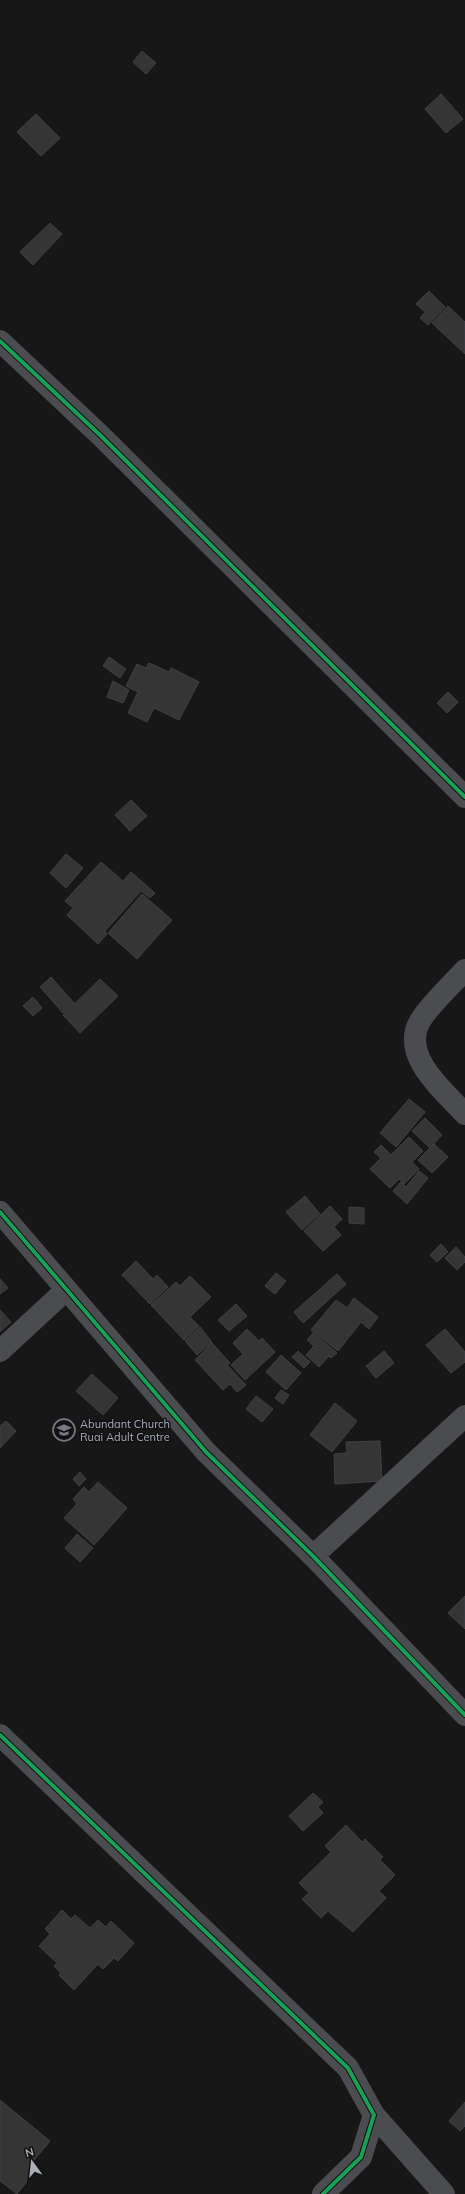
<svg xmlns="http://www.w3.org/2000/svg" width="465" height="2194" font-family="Mulish,sans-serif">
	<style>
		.building { fill: #353536; stroke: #3f4043 }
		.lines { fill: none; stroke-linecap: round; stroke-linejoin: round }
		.street { stroke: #4b4c50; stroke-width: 22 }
		.cycleway-casing { stroke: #111113; stroke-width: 6 }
		.cycleway { stroke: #1a9f57; stroke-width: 4 }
		.labels { text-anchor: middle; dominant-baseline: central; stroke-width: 3; stroke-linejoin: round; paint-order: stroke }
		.poi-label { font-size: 11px; fill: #a8adb8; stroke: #111113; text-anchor: start }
	</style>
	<rect width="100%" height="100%" fill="#171717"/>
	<path class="building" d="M 142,51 L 156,63 L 146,74 L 133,62 Z
		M 441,94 L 463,119 L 446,133 L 425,109 Z
		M 36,114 L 60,138 L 41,156 L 17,132 Z
		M 50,223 L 62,234 L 33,265 L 20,252 Z
		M 429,291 L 445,307 L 428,325 L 420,318 L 425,312 L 416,304 Z
		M 448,306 L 465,322 L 465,354 L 432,323 Z
		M 109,657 L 126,669 L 120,678 L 103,666 Z
		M 149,663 L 169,672 L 171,668 L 199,682 L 179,720 L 154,708 L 147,722 L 128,713 L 138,692 L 126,686 L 137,664 L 146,668 Z
		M 113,681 L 129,690 L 123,703 L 107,697 Z
		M 448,692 L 458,702 L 447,713 L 437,703 Z
		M 131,800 L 147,816 L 130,831 L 115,815 Z
		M 66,854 L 83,868 L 66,888 L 50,873 Z
		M 101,862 L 123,881 L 131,872 L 155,893 L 150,898 L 141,891 L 105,931 L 107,934 L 98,944 L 67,915 L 73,908 L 65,901 Z
		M 142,894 L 172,920 L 137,959 L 108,933 Z
		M 51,977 L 74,1003 L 63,1013 L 40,987 Z
		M 100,979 L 118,996 L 80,1033 L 63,1015 Z
		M 33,997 L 42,1008 L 33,1016 L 23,1006 Z
		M 409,1099 L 425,1112 L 396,1147 L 380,1133 Z
		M 425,1118 L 442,1135 L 430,1148 L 412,1131 Z
		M 409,1137 L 423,1151 L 412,1162 L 419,1169 L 404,1184 L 399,1179 L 390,1188 L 370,1169 L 381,1158 L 374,1152 L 381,1145 L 391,1155 Z
		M 434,1144 L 448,1157 L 432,1173 L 418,1160 Z
		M 419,1171 L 428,1178 L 407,1204 L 393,1191 L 401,1182 L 406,1187 Z
		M 305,1196 L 320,1214 L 302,1230 L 286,1212 Z
		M 330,1206 L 342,1219 L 334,1227 L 341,1235 L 323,1251 L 304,1231 Z
		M 349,1207 L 364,1208 L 364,1224 L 349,1223 Z
		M 441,1244 L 448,1252 L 437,1262 L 430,1255 Z
		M 456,1247 L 465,1257 L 465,1262 L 457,1270 L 445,1258 Z
		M 136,1261 L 153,1279 L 157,1275 L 168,1287 L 150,1304 L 122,1275 Z
		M 276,1273 L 286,1281 L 275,1294 L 265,1286 Z
		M 337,1274 L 346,1284 L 303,1323 L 294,1312 Z
		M 190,1276 L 211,1297 L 190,1317 L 199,1326 L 184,1340 L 151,1305 L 176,1282 L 180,1286 Z
		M 0,1279 L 8,1288 L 0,1294 Z
		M 354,1298 L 378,1317 L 369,1329 L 361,1322 L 338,1351 L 311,1330 L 336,1300 L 347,1308 Z
		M 236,1304 L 247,1316 L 229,1331 L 218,1320 Z
		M 0,1310 L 11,1322 L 0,1332 Z
		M 200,1327 L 212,1342 L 197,1355 L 185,1341 Z
		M 247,1329 L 259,1341 L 262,1338 L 275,1352 L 245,1380 L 231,1365 L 243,1354 L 233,1343 Z
		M 445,1329 L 465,1352 L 465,1362 L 451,1373 L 426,1345 Z
		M 313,1333 L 337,1353 L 331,1358 L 329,1356 L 319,1367 L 306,1355 L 314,1346 L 307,1340 Z
		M 212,1343 L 230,1363 L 227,1365 L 246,1385 L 237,1392 L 230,1384 L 223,1390 L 195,1360 Z
		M 298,1351 L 310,1362 L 304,1368 L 292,1357 Z
		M 384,1351 L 394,1363 L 376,1378 L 366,1366 Z
		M 281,1355 L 301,1373 L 286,1390 L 266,1372 Z
		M 92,1374 L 118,1398 L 103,1415 L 76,1391 Z
		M 281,1390 L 289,1395 L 283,1404 L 275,1398 Z
		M 256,1396 L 273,1409 L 262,1422 L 246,1409 Z
		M 335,1403 L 357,1421 L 332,1452 L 310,1435 Z
		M 6,1421 L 16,1431 L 0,1448 L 0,1426 Z
		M 380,1441 L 382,1481 L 335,1484 L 334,1454 L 347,1453 L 346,1442 Z
		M 80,1472 L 86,1479 L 79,1486 L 73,1479 Z
		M 98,1482 L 127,1508 L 94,1545 L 64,1518 L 77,1504 L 73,1499 L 84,1487 L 89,1492 Z
		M 77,1534 L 93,1548 L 80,1562 L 65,1548 Z
		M 465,1596 L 465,1629 L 448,1613 Z
		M 313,1793 L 323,1802 L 318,1807 L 323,1813 L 303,1831 L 289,1816 Z
		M 346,1825 L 362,1842 L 365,1839 L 383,1857 L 380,1860 L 395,1875 L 379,1891 L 386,1898 L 353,1932 L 328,1911 L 321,1918 L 302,1899 L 309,1893 L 299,1883 L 331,1852 L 325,1846 Z
		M 62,1910 L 71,1919 L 75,1915 L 90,1928 L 98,1920 L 106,1927 L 111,1921 L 134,1943 L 118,1961 L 114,1958 L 103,1969 L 98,1964 L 74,1990 L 59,1975 L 61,1973 L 54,1966 L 57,1963 L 39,1946 L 50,1934 L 45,1929 Z
		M 0,2100 L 50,2141 L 30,2165 L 36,2170 L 17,2194 L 0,2181 Z
		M 465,2102 L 465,2126 L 460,2131 L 449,2121 Z"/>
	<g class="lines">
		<path class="street" d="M 0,341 L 100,435 L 465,797
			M 465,970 C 453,983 428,1007 420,1021 C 400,1056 444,1091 465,1114
			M 0,1212 L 206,1452 L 313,1556 L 465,1715
			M 0,1351 L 66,1290
			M 313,1556 L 465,1416
			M 0,1735 L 348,2068 L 374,2115 L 361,2157 L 323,2194
			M 374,2115 L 444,2194"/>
		<g class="cycleway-casing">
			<path id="cycleway" d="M 0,341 L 100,435 L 465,797
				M 0,1212 L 206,1452 L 313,1556 L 465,1715
				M 0,1735 L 348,2068 L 374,2115 L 361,2157 L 323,2194"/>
		</g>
		<use href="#cycleway" class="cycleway"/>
	</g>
	<defs>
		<g id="school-ring" transform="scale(1.15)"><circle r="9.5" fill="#111113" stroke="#757880" stroke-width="1.5"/><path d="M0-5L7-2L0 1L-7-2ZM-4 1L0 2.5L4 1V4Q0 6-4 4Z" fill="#757880"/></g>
	</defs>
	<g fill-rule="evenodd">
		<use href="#school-ring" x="64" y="1430"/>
	</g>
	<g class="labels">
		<g class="poi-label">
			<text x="80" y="1424">Abundant Church<tspan x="80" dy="13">Ruai Adult Centre</tspan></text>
		</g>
	</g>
	<g transform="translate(32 2162) rotate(345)" stroke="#111113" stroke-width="3" paint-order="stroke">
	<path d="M0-3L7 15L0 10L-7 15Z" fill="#a8adb8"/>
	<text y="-6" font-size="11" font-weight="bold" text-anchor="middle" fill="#a8adb8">N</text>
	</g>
</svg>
